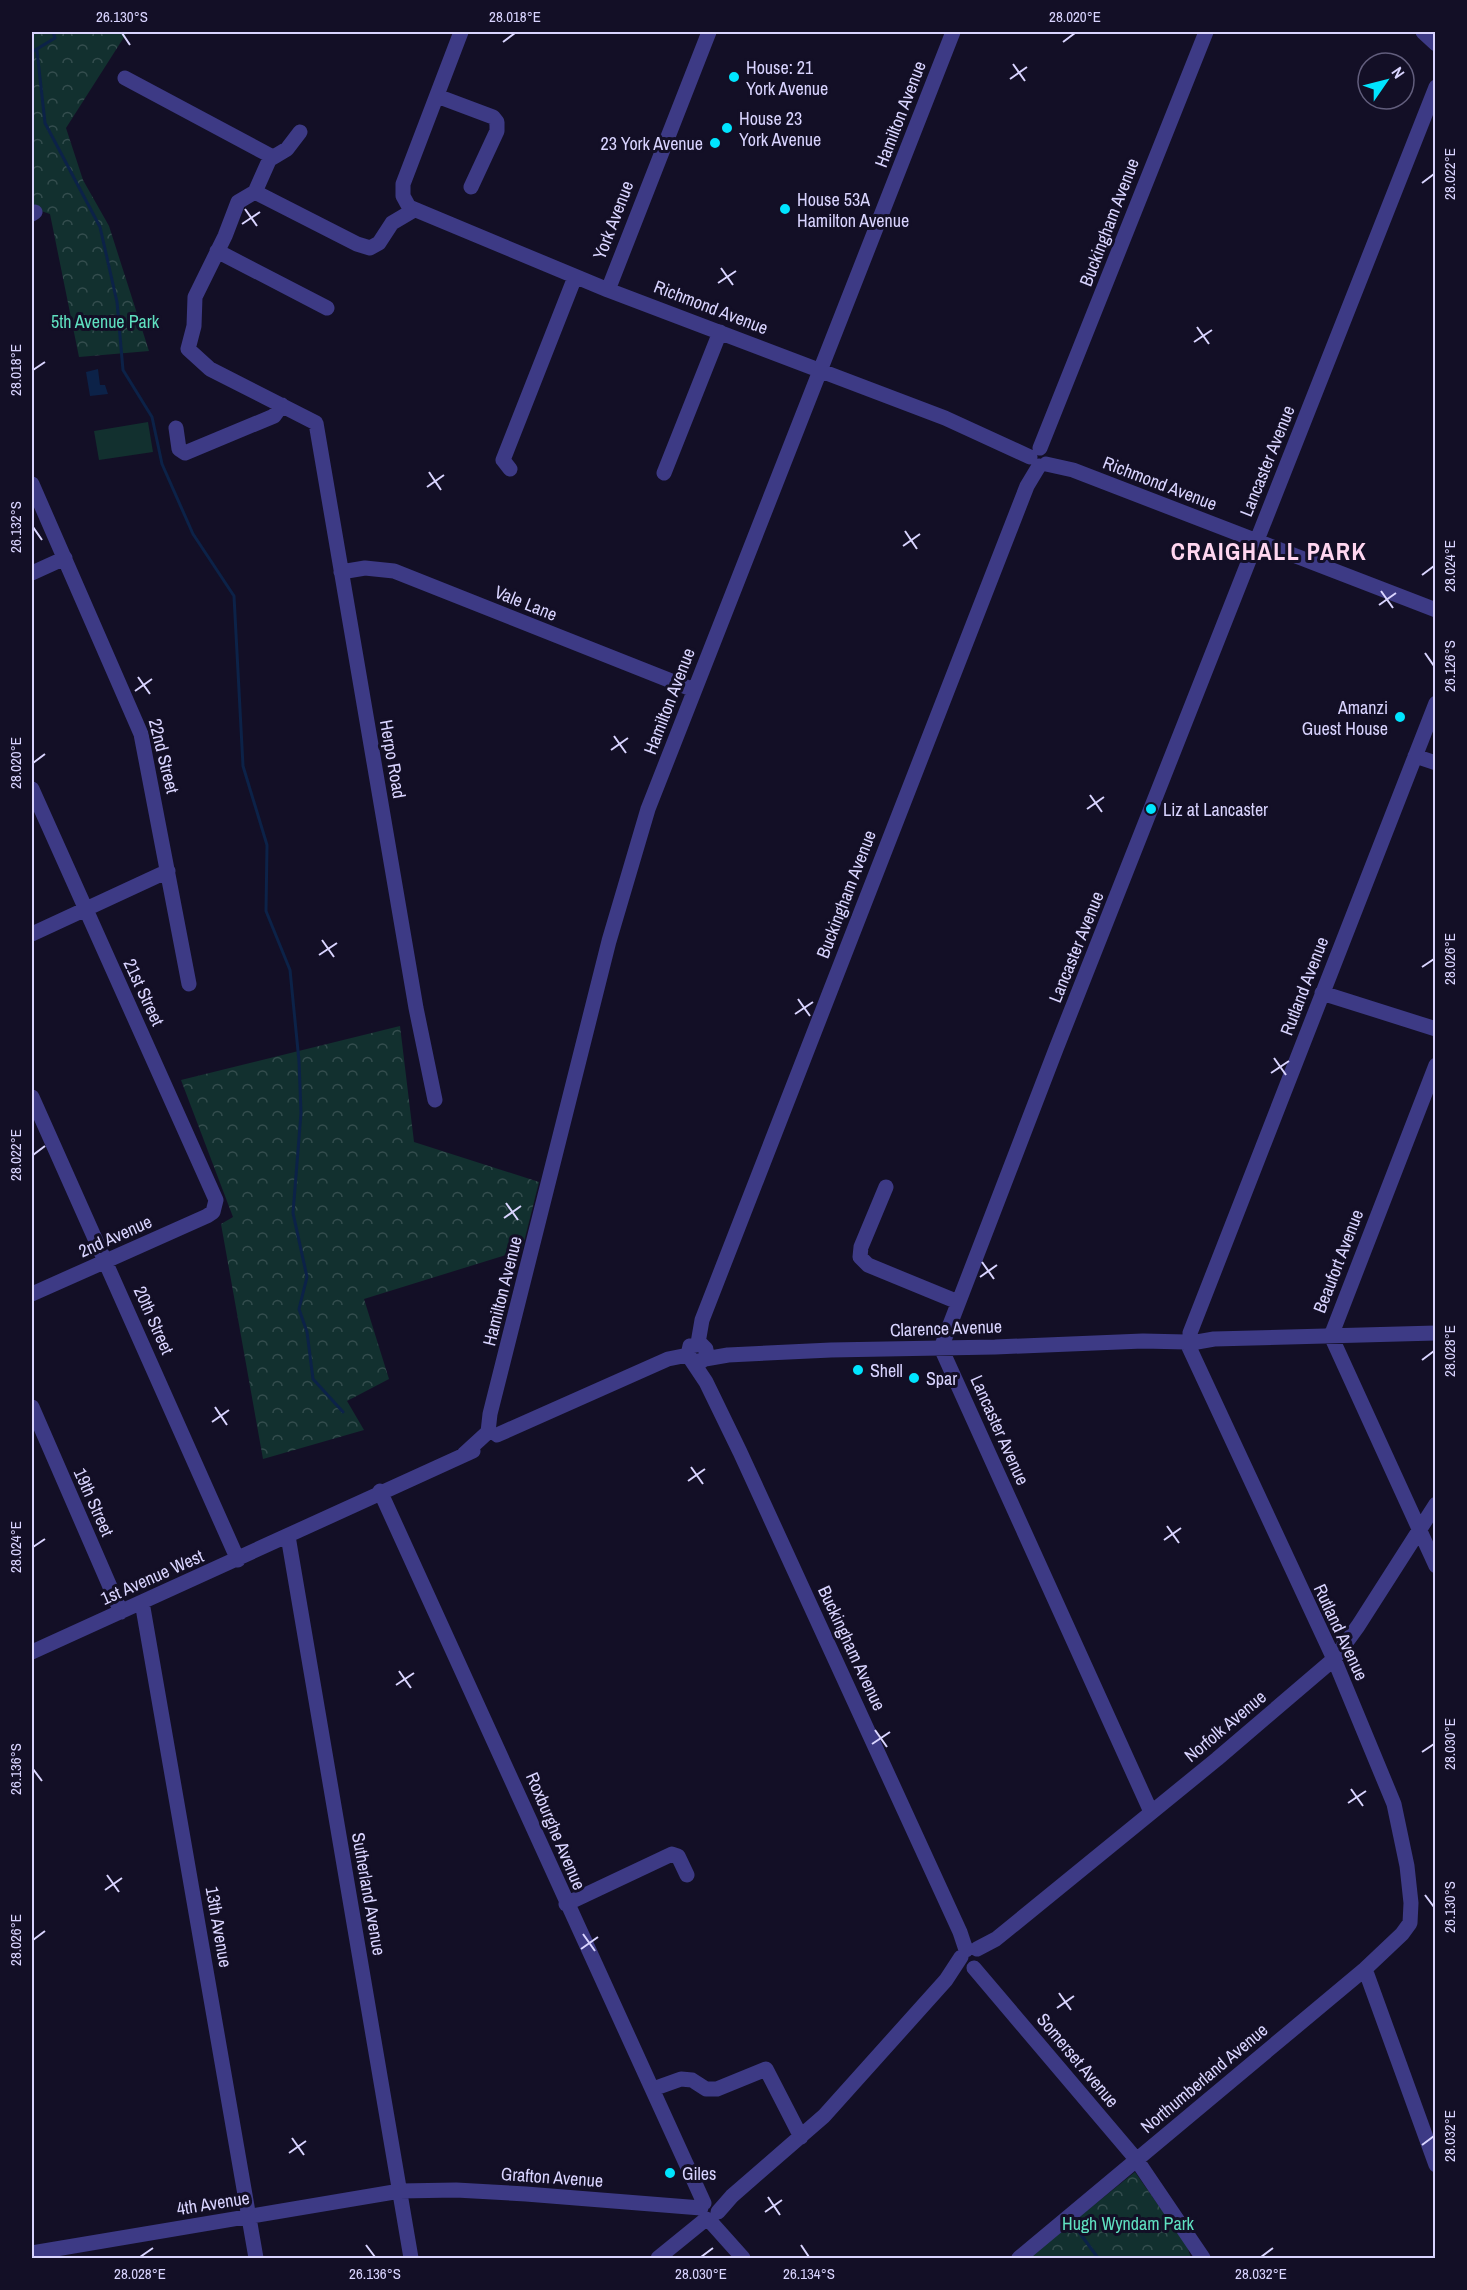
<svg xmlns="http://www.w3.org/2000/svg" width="1467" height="2290" font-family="'Archivo Narrow',sans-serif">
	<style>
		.grass { fill: #12302f }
		.forest { fill: url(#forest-crowns) }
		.water { fill: #0c2248 }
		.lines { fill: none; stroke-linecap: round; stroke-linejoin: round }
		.stream { stroke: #0c2248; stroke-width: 3 }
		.minor { stroke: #3d3a85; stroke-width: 15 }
		.ticks { fill: none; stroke: #d9d4ff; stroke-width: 2 }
		.poi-dot { fill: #00e5ff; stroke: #130f26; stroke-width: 2 }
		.labels { text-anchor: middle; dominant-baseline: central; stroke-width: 6; stroke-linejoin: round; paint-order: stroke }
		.poi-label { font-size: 18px; fill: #d9d4ff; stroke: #130f26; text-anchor: start }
		.street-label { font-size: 18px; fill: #d9d4ff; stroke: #130f26 }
		.park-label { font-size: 18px; fill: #5fe0c0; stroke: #130f26 }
		.district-label { font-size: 24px; font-weight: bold; letter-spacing: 1.5px; fill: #ffd6f0; stroke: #130f26 }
		.neatline { fill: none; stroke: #d9d4ff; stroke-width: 2 }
		.ticks-label { font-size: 15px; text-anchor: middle; fill: #d9d4ff }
	</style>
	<defs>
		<pattern id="forest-crowns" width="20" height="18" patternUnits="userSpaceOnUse" patternTransform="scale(1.5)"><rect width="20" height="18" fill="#12302f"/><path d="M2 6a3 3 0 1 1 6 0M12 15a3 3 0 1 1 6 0" fill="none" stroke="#344d4e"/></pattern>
	</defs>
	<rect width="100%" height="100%" fill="#130f26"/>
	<path class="grass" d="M 148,422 L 153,452 L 99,460 L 94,431 Z"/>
	<path class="forest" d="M 32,32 L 134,32 L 126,34 L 66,128 L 83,180 L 109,226 L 149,351 L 79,357 L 50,214 L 32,208 Z
		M 400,1026 L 414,1142 L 539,1182 L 522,1250 L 364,1299 L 389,1379 L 347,1401 L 364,1430 L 263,1459 L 221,1224 L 233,1217 L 181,1080 Z
		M 1135,2172 L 1187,2246 L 1191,2258 L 1028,2258 Z"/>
	<path class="water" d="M 98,369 L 100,385 L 105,385 L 108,394 L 90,396 L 86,372 Z"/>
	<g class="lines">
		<path class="stream" d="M 37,51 L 45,123 L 100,227 L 117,302 L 123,370 L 152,417 L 162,464 L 193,534 L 234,596 L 243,766 L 267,845 L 266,911 L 290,970 L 299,1061 L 301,1113 L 293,1213 L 307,1277 L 299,1309 L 307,1332 L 313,1379 L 343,1412
			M 32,52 L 55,38 L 53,32
			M 1071,2221 L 1098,2258"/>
		<path class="minor" d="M 461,32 L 403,184 L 403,196 L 409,207 L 608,290 L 945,418 L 1030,457
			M 1423,32 L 1436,44
			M 125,78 L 271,156 L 255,192 L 238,202 L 225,236 L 195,297 L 194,326 L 188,349 L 210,369 L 316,423 L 416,1008 L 435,1100
			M 437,96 L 493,117 L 497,122 L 497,131 L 471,187
			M 272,158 L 287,149 L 300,132
			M 255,192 L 357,244 L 370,248 L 379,243 L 392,223 L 414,210
			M 32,214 L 35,212
			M 217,251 L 327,308
			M 608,290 L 709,32
			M 176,428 L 179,449 L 185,453 L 274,416 L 282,405
			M 1040,448 L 1206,32
			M 1046,464 L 1073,470 L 1436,610
			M 510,469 L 503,460 L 575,277
			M 664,473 L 720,332
			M 32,484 L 141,734 L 189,984
			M 341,572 L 365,568 L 394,571 L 694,690
			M 32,573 L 65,558
			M 1415,756 L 1436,763
			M 32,789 L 216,1200 L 213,1212 L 207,1216 L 32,1294
			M 32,934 L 168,871
			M 1322,993 L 1436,1029
			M 1436,1065 L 1331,1336 L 1436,1566
			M 32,1097 L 238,1560
			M 886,1187 L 861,1247 L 860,1257 L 868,1265 L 958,1302
			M 1190,1333 L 1436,703
			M 1197,1342 L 1214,1339 L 1436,1333
			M 698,1343 L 702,1320 L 1027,486 L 1039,466
			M 705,1359 L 728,1355 L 831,1350 L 995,1347 L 1143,1341 L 1186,1342
			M 693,1361 L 702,1361 L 706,1356 L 706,1349 L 701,1344 L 690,1346 L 688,1355 L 706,1382 L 740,1452 L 960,1932 L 966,1950
			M 32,1407 L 121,1612
			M 497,1435 L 668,1359 L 688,1355
			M 464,1454 L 488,1432 L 490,1414 L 609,941 L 648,809 L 953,32
			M 380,1491 L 704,2203
			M 288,1536 L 411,2258
			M 142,1602 L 256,2258
			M 32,1652 L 473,1451
			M 1151,1812 L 941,1348 L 1056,1049 L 1436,87
			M 566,1904 L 672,1854 L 678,1856 L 687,1875
			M 977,1949 L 996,1939 L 1217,1759 L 1334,1659 L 1358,1626 L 1436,1504
			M 974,1968 L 1136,2159 L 1203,2258
			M 1365,1969 L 1436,2165
			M 653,2089 L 681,2079 L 692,2080 L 706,2089 L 717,2089 L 766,2069 L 801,2137
			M 718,2212 L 732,2196 L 824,2116 L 946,1980 L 961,1957
			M 709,2220 L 743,2258
			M 32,2253 L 400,2191 L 456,2190 L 526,2194 L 701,2208
			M 658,2258 L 706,2219
			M 1019,2258 L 1365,1969 L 1402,1934 L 1410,1923 L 1411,1903 L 1407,1866 L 1394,1804 L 1334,1659 L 1188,1345"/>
	</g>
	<path class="ticks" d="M 122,33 L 130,45M 503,42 L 515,33M 1063,42 L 1075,33M 1013,64 L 1025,81M 1010,79 L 1027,67M 1422,183 L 1434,174M 245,209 L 257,226M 242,224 L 260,212M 721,268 L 733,285M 718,283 L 736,271M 1197,327 L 1209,344M 1194,342 L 1212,330M 33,370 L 45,362M 429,472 L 441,490M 427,487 L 444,475M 33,527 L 42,540M 905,531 L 917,549M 903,546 L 920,534M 1422,575 L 1434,566M 1381,591 L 1393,608M 1379,605 L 1396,593M 1425,653 L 1434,666M 138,677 L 150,694M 135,691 L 152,679M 614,736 L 626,753M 611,750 L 628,738M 33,763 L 45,754M 1090,795 L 1102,812M 1087,809 L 1104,797M 322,940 L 334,957M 319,955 L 337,943M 1422,967 L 1434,959M 798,999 L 810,1016M 795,1014 L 813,1002M 1274,1058 L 1286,1075M 1271,1073 L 1289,1061M 33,1155 L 45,1146M 506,1203 L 518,1220M 504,1218 L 521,1206M 982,1262 L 994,1279M 980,1277 L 997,1265M 1422,1360 L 1434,1351M 215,1407 L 227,1425M 212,1422 L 229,1410M 691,1467 L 703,1484M 688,1481 L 705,1469M 1167,1526 L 1179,1543M 1164,1540 L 1181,1528M 33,1547 L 45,1539M 399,1671 L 411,1688M 396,1685 L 414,1673M 875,1730 L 887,1747M 872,1744 L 890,1732M 1422,1752 L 1434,1744M 33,1769 L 42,1781M 1351,1789 L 1363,1806M 1348,1803 L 1366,1791M 107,1875 L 119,1892M 105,1890 L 122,1878M 1425,1895 L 1434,1907M 583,1934 L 595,1951M 33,1940 L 45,1931M 581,1949 L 598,1937M 1059,1993 L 1071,2010M 1057,2008 L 1074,1996M 292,2138 L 304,2155M 1422,2145 L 1434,2136M 289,2153 L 306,2141M 768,2197 L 780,2215M 765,2212 L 782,2200M 366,2245 L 375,2257M 801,2245 L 809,2257M 140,2257 L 153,2248M 701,2257 L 713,2248M 1261,2257 L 1273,2248"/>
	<g class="poi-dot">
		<circle cx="734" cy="77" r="6"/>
		<circle cx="727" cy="128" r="6"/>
		<circle cx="715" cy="143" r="6"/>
		<circle cx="785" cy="209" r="6"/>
		<circle cx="1400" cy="717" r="6"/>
		<circle cx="1151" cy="809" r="6"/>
		<circle cx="858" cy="1370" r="6"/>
		<circle cx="914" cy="1378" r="6"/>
		<circle cx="670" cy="2173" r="6"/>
	</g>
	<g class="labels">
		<g class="poi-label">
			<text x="746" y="67">House: 21<tspan x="746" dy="21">York Avenue</tspan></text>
			<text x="739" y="118">House 23<tspan x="739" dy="21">York Avenue</tspan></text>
			<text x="703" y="143" text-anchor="end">23 York Avenue</text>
			<text x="797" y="199">House 53A<tspan x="797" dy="21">Hamilton Avenue</tspan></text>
			<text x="1388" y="707" text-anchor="end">Amanzi<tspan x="1388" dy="21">Guest House</tspan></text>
			<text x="1163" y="809">Liz at Lancaster</text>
			<text x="870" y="1370">Shell</text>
			<text x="926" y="1378">Spar</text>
			<text x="682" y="2173">Giles</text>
		</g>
		<g class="street-label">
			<text transform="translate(900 114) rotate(-69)">Hamilton Avenue</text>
			<text transform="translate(613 220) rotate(-69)">York Avenue</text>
			<text transform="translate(1109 222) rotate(-69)">Buckingham Avenue</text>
			<text transform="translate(711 307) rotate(21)">Richmond Avenue</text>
			<text transform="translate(1267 461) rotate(-68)">Lancaster Avenue</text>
			<text transform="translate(1160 483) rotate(21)">Richmond Avenue</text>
			<text transform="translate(526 603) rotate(22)">Vale Lane</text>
			<text transform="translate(669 701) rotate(-69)">Hamilton Avenue</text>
			<text transform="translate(164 756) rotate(76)">22nd Street</text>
			<text transform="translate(393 759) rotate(80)">Herpo Road</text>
			<text transform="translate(846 894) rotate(-69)">Buckingham Avenue</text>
			<text transform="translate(1076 947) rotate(-68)">Lancaster Avenue</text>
			<text transform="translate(1304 986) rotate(-69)">Rutland Avenue</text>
			<text transform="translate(144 992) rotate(65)">21st Street</text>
			<text transform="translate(115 1236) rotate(-24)">2nd Avenue</text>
			<text transform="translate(1338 1261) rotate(-69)">Beaufort Avenue</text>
			<text transform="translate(502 1291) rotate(-76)">Hamilton Avenue</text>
			<text transform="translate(154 1320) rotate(66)">20th Street</text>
			<text transform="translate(946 1328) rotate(-2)">Clarence Avenue</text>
			<text transform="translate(1000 1430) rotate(66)">Lancaster Avenue</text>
			<text transform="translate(94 1502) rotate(66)">19th Street</text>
			<text transform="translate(152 1577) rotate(-24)">1st Avenue West</text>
			<text transform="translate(1341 1632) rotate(65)">Rutland Avenue</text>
			<text transform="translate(852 1648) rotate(65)">Buckingham Avenue</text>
			<text transform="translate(1225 1726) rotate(-40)">Norfolk Avenue</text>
			<text transform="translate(556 1831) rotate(67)">Roxburghe Avenue</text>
			<text transform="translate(369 1894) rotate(80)">Sutherland Avenue</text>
			<text transform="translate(219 1927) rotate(80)">13th Avenue</text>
			<text transform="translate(1078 2060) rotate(50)">Somerset Avenue</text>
			<text transform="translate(1204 2078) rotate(-40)">Northumberland Avenue</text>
			<text transform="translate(552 2177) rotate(4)">Grafton Avenue</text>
			<text transform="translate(213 2203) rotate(-9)">4th Avenue</text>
		</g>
		<g class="park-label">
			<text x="105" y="321">5th Avenue Park</text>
			<text x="1128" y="2223">Hugh Wyndam Park</text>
		</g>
		<g class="district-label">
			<text x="1269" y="551">CRAIGHALL PARK</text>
		</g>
	</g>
	<rect width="1467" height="2290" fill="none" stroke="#130f26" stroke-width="66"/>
	<g transform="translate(1386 81) rotate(55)"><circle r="28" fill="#130f26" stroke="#625e7d" stroke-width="1.5"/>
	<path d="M0-4.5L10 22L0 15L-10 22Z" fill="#00e5ff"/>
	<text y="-9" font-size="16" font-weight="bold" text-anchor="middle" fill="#d9d4ff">N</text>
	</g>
	<rect x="33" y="33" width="1401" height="2224" class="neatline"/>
	<g class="ticks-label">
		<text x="122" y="22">26.130°S</text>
		<text x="515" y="22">28.018°E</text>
		<text x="1075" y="22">28.020°E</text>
		<text transform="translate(1450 174) rotate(-90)" y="5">28.022°E</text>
		<text transform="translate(16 370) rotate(-90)" y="5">28.018°E</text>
		<text transform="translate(16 527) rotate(-90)" y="5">26.132°S</text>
		<text transform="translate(1450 566) rotate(-90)" y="5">28.024°E</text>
		<text transform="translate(1450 666) rotate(-90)" y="5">26.126°S</text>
		<text transform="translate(16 763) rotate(-90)" y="5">28.020°E</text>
		<text transform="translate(1450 959) rotate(-90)" y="5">28.026°E</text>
		<text transform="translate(16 1155) rotate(-90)" y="5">28.022°E</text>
		<text transform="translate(1450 1351) rotate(-90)" y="5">28.028°E</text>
		<text transform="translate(16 1547) rotate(-90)" y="5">28.024°E</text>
		<text transform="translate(1450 1744) rotate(-90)" y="5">28.030°E</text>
		<text transform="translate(16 1769) rotate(-90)" y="5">26.136°S</text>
		<text transform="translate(1450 1907) rotate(-90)" y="5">26.130°S</text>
		<text transform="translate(16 1940) rotate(-90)" y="5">28.026°E</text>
		<text transform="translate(1450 2136) rotate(-90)" y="5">28.032°E</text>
		<text x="140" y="2279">28.028°E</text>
		<text x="375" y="2279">26.136°S</text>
		<text x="701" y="2279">28.030°E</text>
		<text x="809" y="2279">26.134°S</text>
		<text x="1261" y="2279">28.032°E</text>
	</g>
</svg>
